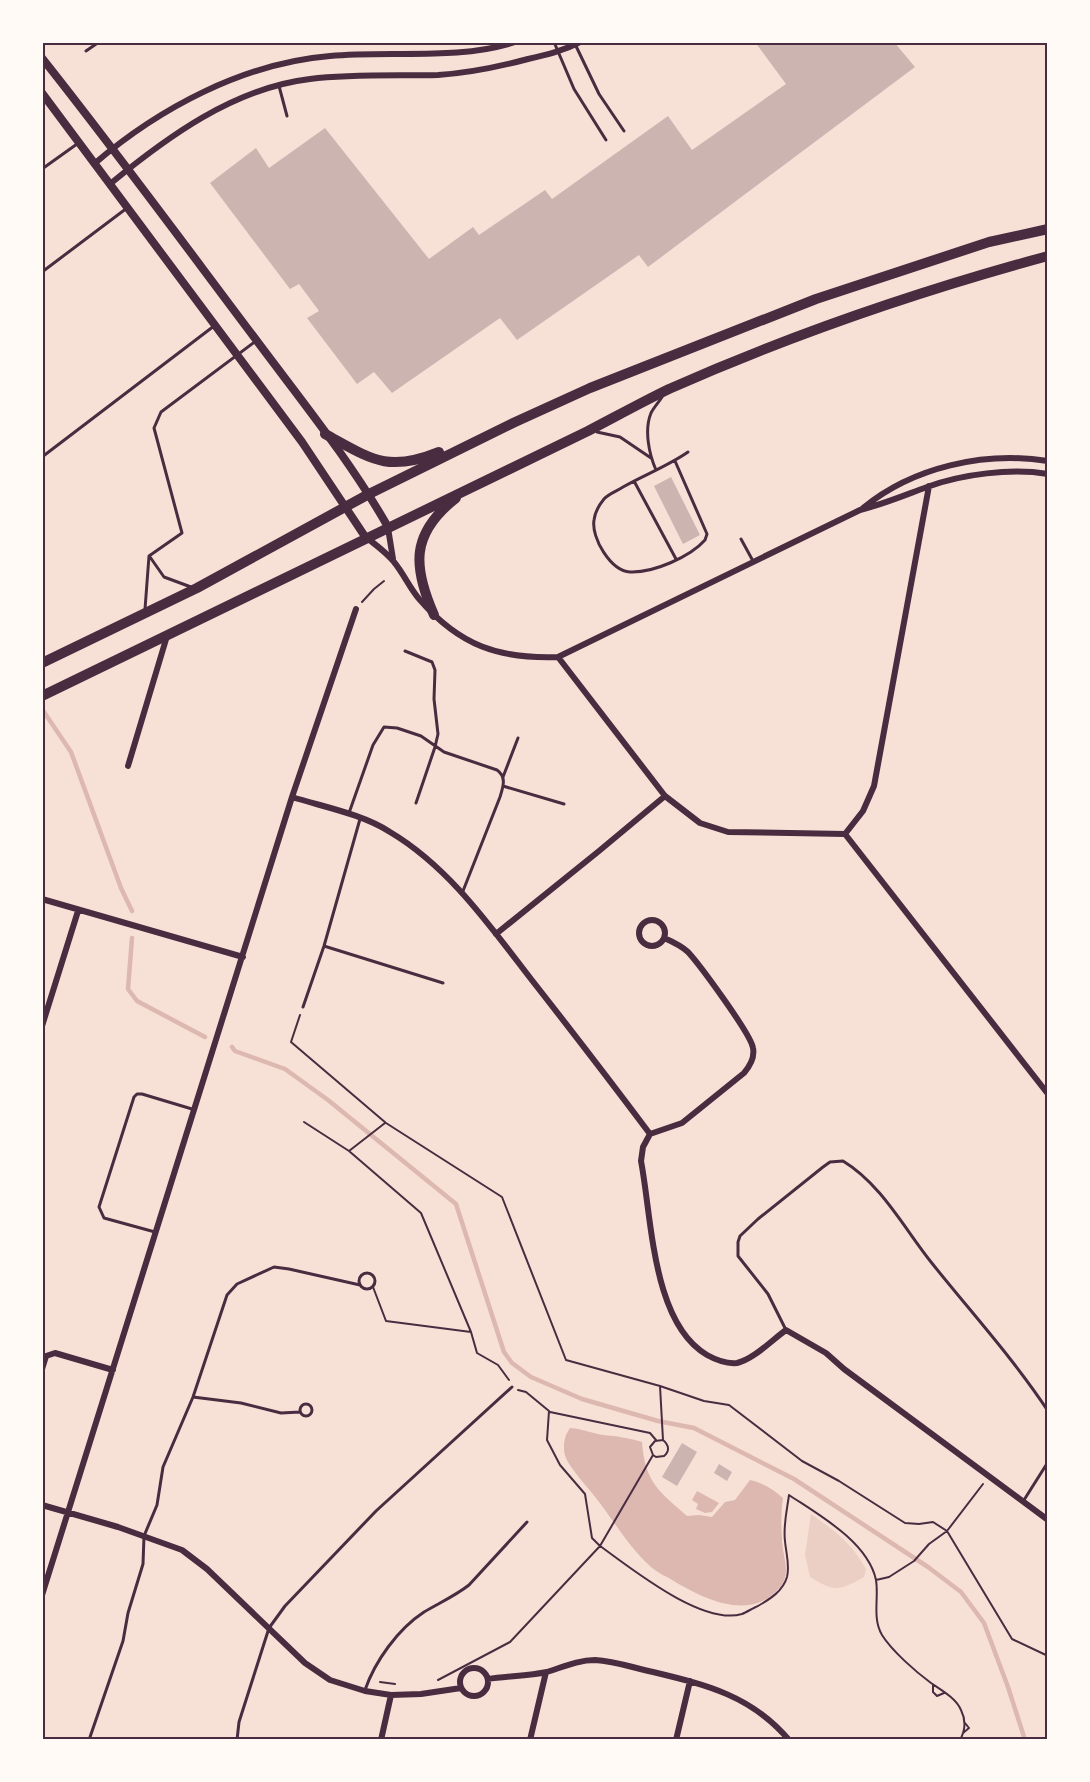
<svg xmlns="http://www.w3.org/2000/svg" width="1090" height="1782" font-family="Ubuntu,sans-serif">
	<style>
		.green { fill: #ebcfc5 }
		.water { fill: #dcb8b0 }
		.lines { fill: none; stroke-linecap: round; stroke-linejoin: round }
		.stream { stroke: #dcb8b0; stroke-width: 4.5 }
		.building { fill: #ccb4b1 }
		.path { stroke: #4a2c40; stroke-width: 2 }
		.service { stroke: #4a2c40; stroke-width: 3 }
		.minor { stroke: #4a2c40; stroke-width: 6 }
		.tertiary { stroke: #4a2c40; stroke-width: 8 }
		.primary { stroke: #4a2c40; stroke-width: 10 }
		.neatline { fill: none; stroke: #4a2c40; stroke-width: 2 }
	</style>
	<rect width="100%" height="100%" fill="#f7e1d7"/>
	<path class="green" d="M 811,1514 C 836,1532 851,1542 866,1569 L 864,1577 C 840,1591 834,1592 810,1577 L 805,1555 Z"/>
	<path class="water" d="M 570,1428 C 583,1429 592,1433 603,1435 C 617,1436 628,1438 642,1442 C 645,1483 659,1491 687,1516 L 699,1515 L 712,1517 L 725,1502 L 735,1500 L 750,1480 C 763,1483 773,1489 783,1498 C 781,1511 781,1525 782,1539 C 782,1555 792,1573 780,1587 C 752,1621 708,1601 677,1583 C 668,1577 657,1573 650,1566 C 628,1546 614,1521 596,1498 C 589,1489 570,1468 566,1458 C 562,1448 564,1436 570,1428 Z
		M 697,1491 L 719,1503 L 712,1512 L 705,1513 L 696,1509 L 698,1504 L 692,1500 Z"/>
	<g class="lines">
		<path class="stream" d="M 42,709 L 71,752 L 121,888 L 132,911
			M 132,938 L 128,989 L 137,1001 L 205,1037
			M 232,1047 L 235,1051 L 285,1069 L 328,1100 L 456,1204 L 504,1352 L 512,1363 L 531,1377 L 582,1399 L 658,1421 L 694,1428 L 794,1479 L 928,1567 L 961,1592 L 984,1623 L 1008,1687 L 1025,1740"/>
	</g>
	<path class="building" d="M 755,42 L 894,42 L 915,67 L 648,267 L 639,255 L 517,340 L 500,318 L 392,393 L 374,372 L 357,384 L 307,318 L 319,311 L 299,284 L 290,289 L 210,183 L 256,148 L 269,168 L 325,128 L 429,259 L 473,227 L 479,235 L 545,190 L 552,199 L 668,116 L 692,150 L 786,84 Z
		M 671,477 L 700,535 L 683,544 L 654,486 Z
		M 682,1443 L 697,1452 L 677,1486 L 662,1477 Z
		M 719,1464 L 732,1472 L 727,1481 L 714,1473 Z"/>
	<g class="lines">
		<path class="path" d="M 362,602 L 374,589 L 384,581
			M 300,1015 L 291,1042 L 386,1123 L 502,1197 L 566,1360 L 660,1386 L 704,1401 L 729,1405 L 802,1461 L 839,1481 L 905,1523 L 919,1524 L 933,1522 L 947,1531 L 1012,1639 L 1048,1656
			M 304,1122 L 349,1151 L 421,1213 L 471,1332 L 477,1353 L 498,1365 L 509,1380
			M 349,1151 L 385,1123
			M 373,1287 L 386,1321 L 471,1332
			M 660,1386 L 663,1440 C 669,1445 670,1451 664,1456 L 656,1457 L 653,1455 L 650,1447 L 655,1441 L 663,1440
			M 518,1390 L 526,1392 L 549,1411 L 547,1440 L 560,1465 L 585,1494 L 592,1538 L 600,1546 C 631,1568 702,1626 742,1614 C 747,1612 753,1608 758,1606 C 770,1599 783,1591 787,1577 C 790,1565 786,1553 785,1541 C 783,1526 787,1510 789,1495 C 819,1515 868,1542 876,1580 C 879,1598 872,1618 882,1635 C 892,1651 916,1672 931,1683 C 941,1690 956,1698 961,1710 C 966,1720 965,1731 960,1740
			M 550,1412 L 650,1433 L 656,1440
			M 876,1580 L 889,1577 L 914,1561 L 929,1544 L 947,1531 L 983,1484
			M 438,1680 L 510,1642 L 600,1546 L 653,1455
			M 380,1682 L 395,1684
			M 933,1685 L 933,1692 L 937,1696 L 944,1693
			M 963,1733 L 969,1728 L 965,1723"/>
		<path class="service" d="M 554,42 L 574,89 L 606,140
			M 575,44 L 599,94 L 624,131
			M 86,51 L 99,42
			M 279,86 L 287,116
			M 42,169 L 77,144
			M 42,272 L 127,208
			M 597,432 L 620,437 L 651,458
			M 42,457 L 214,326
			M 675,461 L 707,534 L 705,540 C 690,557 653,573 630,572 C 611,571 591,538 594,520 C 595,512 599,505 604,499 C 608,494 617,491 623,487 C 644,475 668,466 688,452
			M 656,470 C 649,454 644,430 651,413 C 654,407 659,402 662,397
			M 634,481 L 676,559
			M 741,539 L 753,561
			M 150,557 L 164,577 L 191,587
			M 145,609 L 149,556 L 182,533 L 154,428 L 161,412 L 256,341
			M 405,651 L 432,662 L 435,670 L 434,699 L 438,734 L 435,747 L 416,803
			M 503,777 L 518,738
			M 503,786 L 564,804
			M 349,813 L 373,745 L 384,727 L 397,728 L 421,736 L 444,752 L 497,770 C 507,777 503,787 500,797 L 463,891
			M 324,946 L 443,983
			M 303,1007 L 324,946 L 360,819
			M 155,1232 L 104,1218 L 99,1207 L 134,1097 L 137,1094 L 142,1094 L 192,1109
			M359 1281a8 8 0 1 1 16 0a8 8 0 1 1-16 0Z
			M 786,1330 L 768,1294 L 738,1256 L 738,1242 L 740,1236 L 758,1219 L 823,1167 L 830,1162 L 843,1161 C 881,1184 904,1228 931,1262 C 970,1311 1013,1358 1048,1411
			M 193,1397 L 241,1403 L 281,1413 L 300,1412
			M300 1410a6 6 0 1 1 12 0a6 6 0 1 1-12 0Z
			M 1024,1500 L 1048,1462
			M 365,1690 C 375,1661 398,1629 424,1612 C 439,1603 455,1596 469,1585 L 527,1522
			M 89,1740 L 123,1641 L 128,1613 L 143,1564 L 144,1536 L 157,1505 L 163,1467 L 193,1397 L 227,1295 L 237,1284 L 274,1267 L 289,1269 L 360,1285
			M 237,1740 L 239,1722 L 269,1628 L 285,1606 L 376,1511 L 512,1387"/>
		<path class="minor" d="M 94,164 C 159,108 244,63 330,56 C 391,50 456,61 515,42
			M 110,184 C 167,137 234,88 310,79 C 353,74 395,76 438,75 C 469,73 498,67 528,59 C 546,55 563,51 580,42
			M 863,508 C 913,467 984,451 1048,461
			M 388,528 L 393,559
			M 367,538 C 376,545 387,553 394,562 C 404,574 410,589 420,600 C 460,646 499,659 558,657 L 860,510 C 884,504 905,495 927,487 C 962,474 1011,468 1048,474
			M 558,657 L 665,796 L 700,823 L 728,832 L 845,834
			M 128,766 L 167,636
			M 292,797 C 324,807 362,814 390,832 C 449,867 490,926 531,979 C 571,1030 611,1082 650,1134
			M 845,834 L 863,811 L 874,786 L 929,486
			M 845,834 L 1048,1094
			M 42,899 L 243,957
			M639 933a13 13 0 1 1 26 0a13 13 0 1 1-26 0Z
			M 496,934 L 599,851 L 665,796
			M 42,1026 L 78,911
			M 650,1134 L 643,1147 L 641,1161 C 652,1218 652,1323 707,1355 C 716,1360 726,1364 737,1363 C 754,1359 772,1340 786,1330 L 826,1353 L 844,1369 L 1048,1520
			M 650,1134 L 682,1123 L 744,1073 C 750,1066 755,1058 753,1048 C 751,1034 699,964 688,952 C 680,945 673,942 664,938
			M 42,1369 L 46,1356 L 55,1353 L 113,1370
			M 42,1505 L 118,1527 L 182,1550 L 207,1569 L 305,1663 L 330,1680 L 365,1691 L 391,1695 L 421,1694 L 461,1688
			M 42,1595 L 292,797 L 356,609
			M460 1682a14 14 0 1 1 28 0a14 14 0 1 1-28 0Z
			M 488,1679 C 507,1676 528,1676 547,1672 C 563,1667 578,1660 595,1660 C 615,1661 634,1668 653,1672 C 707,1685 752,1696 789,1740
			M 381,1740 L 391,1695
			M 530,1740 L 546,1672
			M 676,1740 L 690,1681"/>
		<path class="tertiary" d="M 42,58 C 115,150 184,244 254,337 C 300,399 350,460 388,527
			M 42,93 L 302,442 L 366,538"/>
		<path class="primary" d="M 325,434 C 371,459 387,473 439,452
			M 434,615 C 413,567 410,534 456,498
			M 42,663 L 197,588 L 369,494 L 513,423 L 590,388 L 816,299 L 989,242 L 1048,229
			M 42,696 L 588,431 C 615,417 642,402 669,389 C 791,335 919,291 1048,256"/>
	</g>
	<rect width="1090" height="1782" fill="none" stroke="#fffaf5" stroke-width="87"/>
	<rect x="44" y="44" width="1002" height="1694" class="neatline"/>
</svg>
